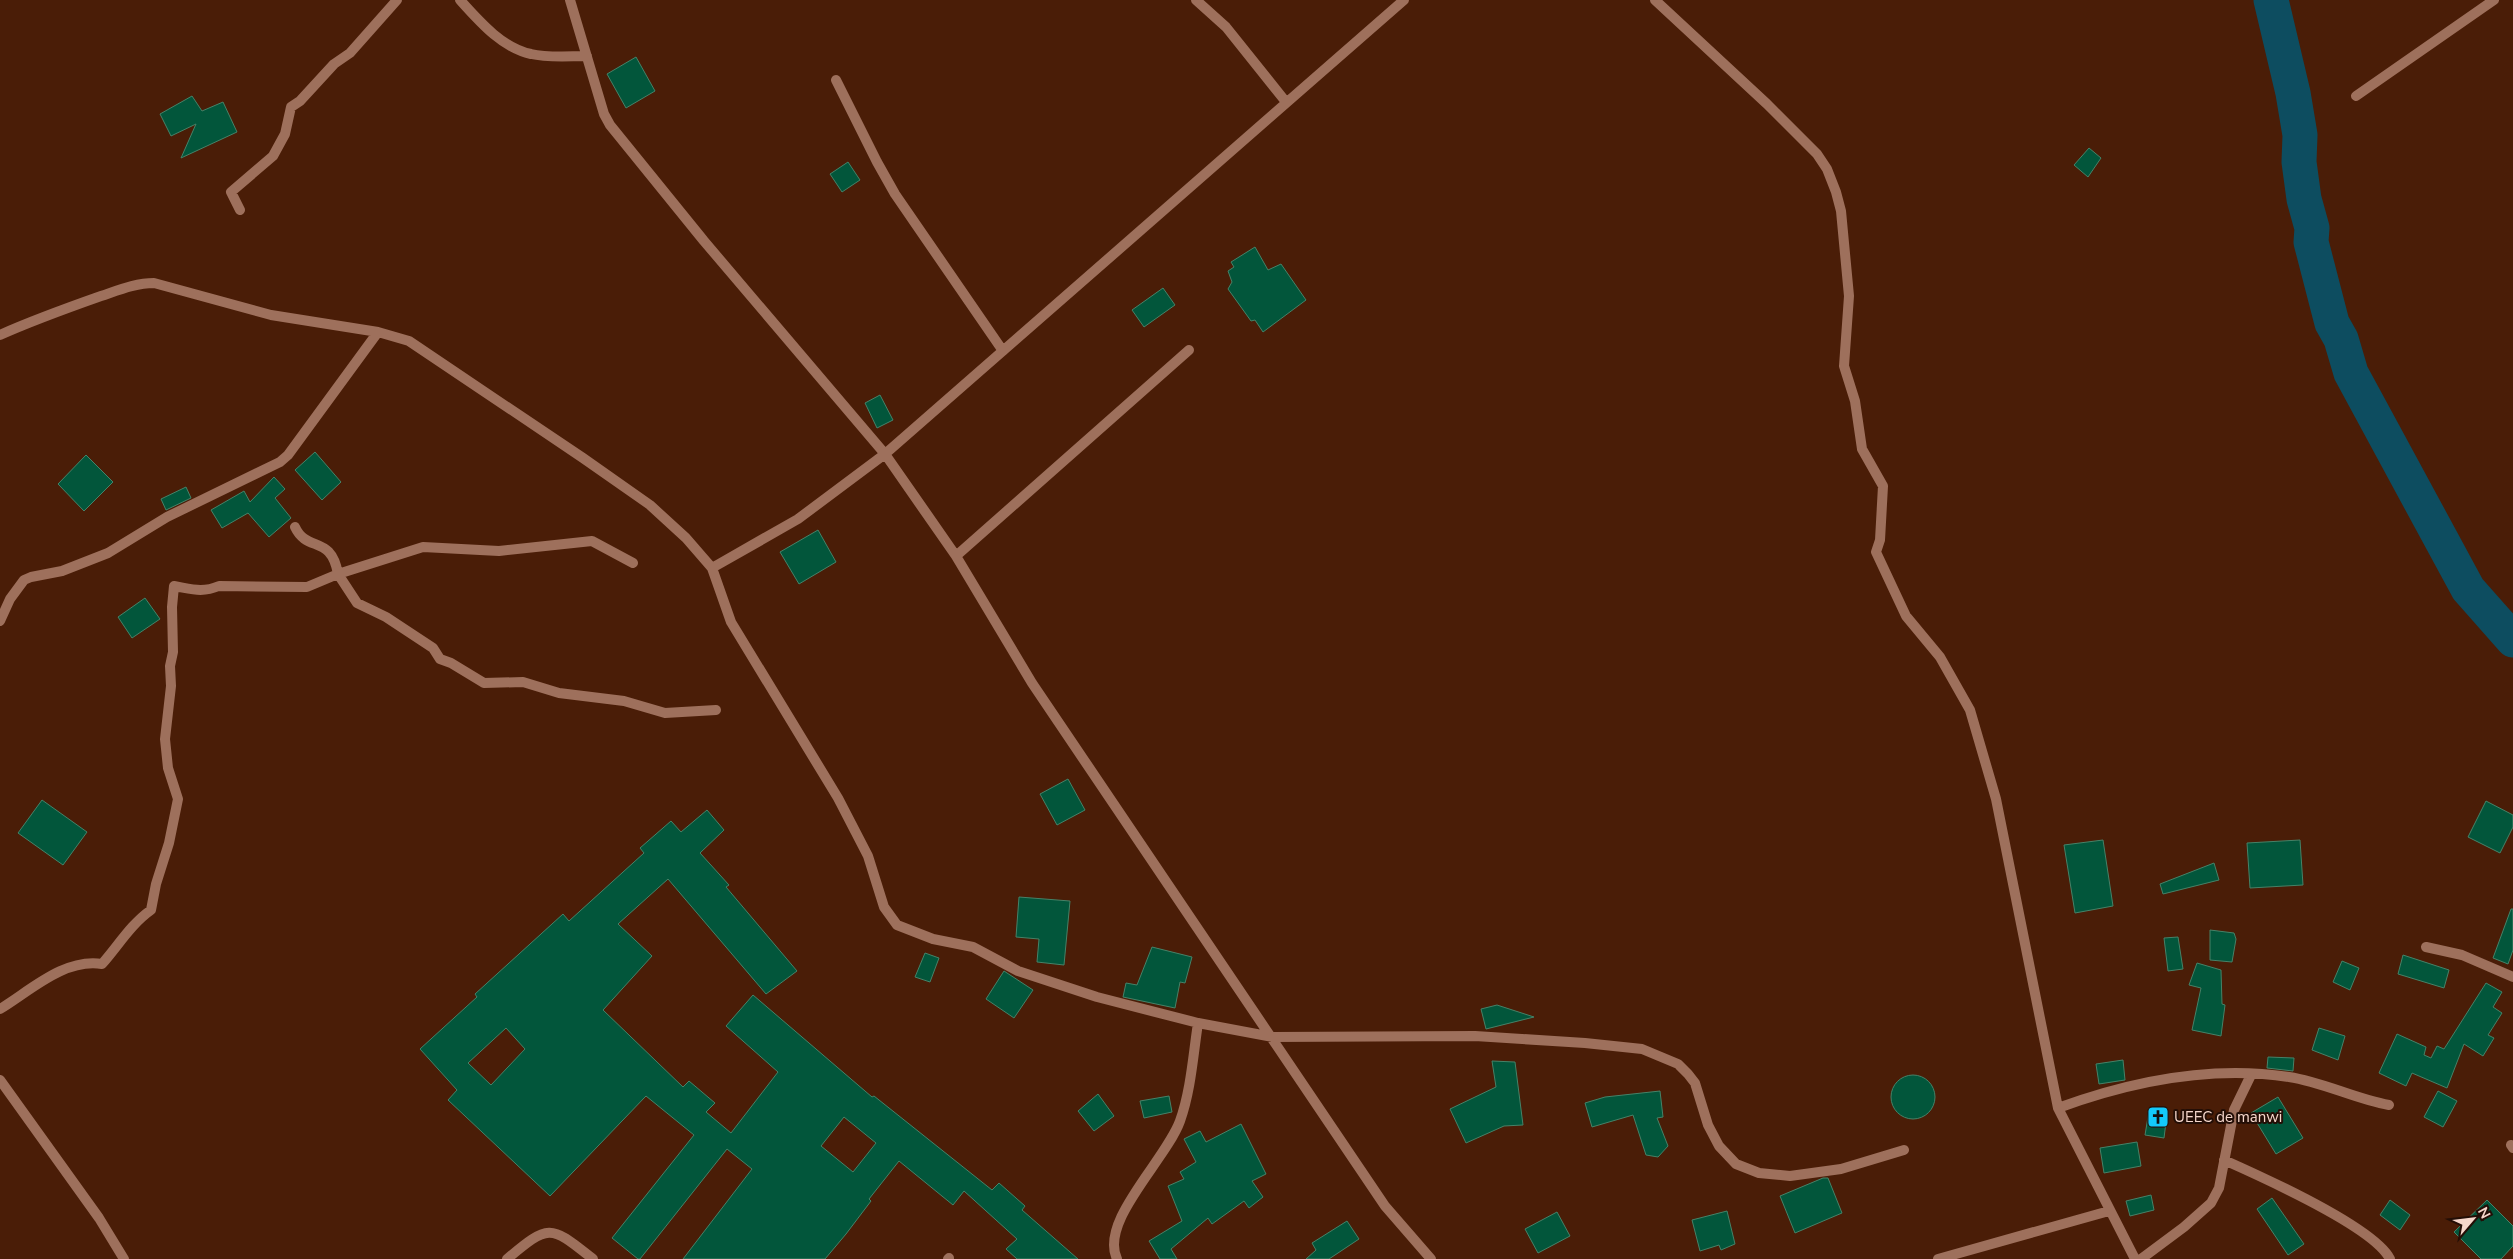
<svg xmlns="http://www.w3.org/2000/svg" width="2513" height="1259" font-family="'Nunito Sans',sans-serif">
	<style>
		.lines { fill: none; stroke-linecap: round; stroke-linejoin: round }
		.river { stroke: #0d4d60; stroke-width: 35 }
		.building { fill: #02563b; stroke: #468268; fill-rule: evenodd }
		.street { stroke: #9e705c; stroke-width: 10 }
		.labels { text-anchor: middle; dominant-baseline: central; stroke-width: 4; stroke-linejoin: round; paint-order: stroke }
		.poi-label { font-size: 15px; fill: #f6d7cb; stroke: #230e06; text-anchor: start }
	</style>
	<rect width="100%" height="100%" fill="#4a1d07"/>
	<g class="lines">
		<path class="river" d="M 2271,0 L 2293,93 L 2300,135 L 2299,162 L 2304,199 L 2312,228 L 2311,242 L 2332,323 L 2341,339 L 2351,373 L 2468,589 L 2513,640"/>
	</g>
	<path class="building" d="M 636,57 L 655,91 L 626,108 L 607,74 Z
		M 192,96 L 202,111 L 223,102 L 237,132 L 181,158 L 196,124 L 171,136 L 160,114 Z
		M 2089,148 L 2101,158 L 2088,177 L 2074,165 Z
		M 848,162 L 860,180 L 842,192 L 830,174 Z
		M 1255,247 L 1268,270 L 1281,264 L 1306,300 L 1263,332 L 1255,320 L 1251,321 L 1228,289 L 1232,282 L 1228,271 L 1234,267 L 1231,262 Z
		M 1163,288 L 1175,305 L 1144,327 L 1132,310 Z
		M 880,395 L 893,420 L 877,428 L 865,403 Z
		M 315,452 L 341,482 L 322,500 L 295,470 Z
		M 86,455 L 113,482 L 84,511 L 58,484 Z
		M 274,477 L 285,489 L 275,498 L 291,518 L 269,537 L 248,513 L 222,528 L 211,510 L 244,491 L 250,502 Z
		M 186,487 L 191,498 L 166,510 L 161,499 Z
		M 818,530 L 836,562 L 799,584 L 780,552 Z
		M 145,598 L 160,619 L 132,638 L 118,617 Z
		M 1068,779 L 1085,810 L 1057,825 L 1040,794 Z
		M 42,800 L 87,832 L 63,865 L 18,833 Z
		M 2486,801 L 2513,815 L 2513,827 L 2500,853 L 2468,837 Z
		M 707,810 L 724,830 L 700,853 L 729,885 L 726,887 L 797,971 L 766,994 L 668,879 L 618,924 L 652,956 L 603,1010 L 683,1087 L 689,1081 L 715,1103 L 706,1112 L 731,1133 L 778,1072 L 726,1026 L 753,995 L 872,1097 L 874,1096 L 992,1190 L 999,1183 L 1025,1206 L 1022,1210 L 1078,1259 L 1017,1259 L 1006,1249 L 1017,1239 L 964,1191 L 953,1205 L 899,1161 L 869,1199 L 871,1201 L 846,1234 L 825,1259 L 683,1259 L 752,1169 L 727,1149 L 640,1259 L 638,1259 L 612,1238 L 694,1135 L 646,1096 L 550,1196 L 448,1100 L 457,1090 L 420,1049 L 477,997 L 475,994 L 563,914 L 569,921 L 644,853 L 640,848 L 671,821 L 681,832 ZM 506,1028 L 525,1049 L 491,1085 L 468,1063 ZM 844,1117 L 876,1143 L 853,1172 L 821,1146 Z
		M 2103,840 L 2113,906 L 2075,913 L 2064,845 Z
		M 2300,840 L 2303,885 L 2250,888 L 2247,843 Z
		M 2214,863 L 2219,880 L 2163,894 L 2160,884 Z
		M 1019,897 L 1070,901 L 1064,965 L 1037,962 L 1039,939 L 1016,937 Z
		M 2511,909 L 2513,909 L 2513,950 L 2508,964 L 2493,958 Z
		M 2210,930 L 2234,933 L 2236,939 L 2232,962 L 2210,960 Z
		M 2178,937 L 2183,969 L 2168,971 L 2164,938 Z
		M 1152,947 L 1192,957 L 1185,983 L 1180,982 L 1175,1008 L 1123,997 L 1126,983 L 1137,985 Z
		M 925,953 L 939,958 L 930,982 L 915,977 Z
		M 2403,955 L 2449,970 L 2444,988 L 2398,974 Z
		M 2342,961 L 2359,968 L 2350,990 L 2333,982 Z
		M 2197,963 L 2221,970 L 2222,1004 L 2225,1005 L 2221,1036 L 2192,1030 L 2201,988 L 2189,985 Z
		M 1004,971 L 1033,990 L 1014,1018 L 986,999 Z
		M 2486,983 L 2502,992 L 2493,1007 L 2502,1013 L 2488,1035 L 2494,1038 L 2483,1056 L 2464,1044 L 2447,1088 L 2412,1073 L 2406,1086 L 2379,1073 L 2397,1034 L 2426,1047 L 2424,1055 L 2431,1058 L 2437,1046 L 2444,1049 Z
		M 1497,1005 L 1534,1017 L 1486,1029 L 1481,1009 Z
		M 2319,1028 L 2345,1036 L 2338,1060 L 2312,1050 Z
		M 2268,1057 L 2294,1058 L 2293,1071 L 2267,1068 Z
		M 2123,1060 L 2125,1080 L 2099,1084 L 2096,1064 Z
		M 1492,1061 L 1515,1062 L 1523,1125 L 1504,1126 L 1466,1143 L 1450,1109 L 1496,1087 Z
		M1891 1097a22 22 0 1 1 44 0a22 22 0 1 1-44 0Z
		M 1660,1091 L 1663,1117 L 1657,1118 L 1668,1146 L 1658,1157 L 1646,1155 L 1633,1115 L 1592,1127 L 1585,1103 L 1605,1097 Z
		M 2438,1091 L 2457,1101 L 2443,1127 L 2424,1117 Z
		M 1098,1094 L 1114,1116 L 1094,1131 L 1078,1111 Z
		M 1169,1096 L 1172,1112 L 1144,1118 L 1140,1101 Z
		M 2278,1097 L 2303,1138 L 2276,1154 L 2251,1113 Z
		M 2149,1111 L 2167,1114 L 2164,1138 L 2145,1135 Z
		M 1241,1124 L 1266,1174 L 1252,1181 L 1263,1197 L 1249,1208 L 1244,1201 L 1212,1224 L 1208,1218 L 1171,1249 L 1177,1259 L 1160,1259 L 1149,1241 L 1182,1221 L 1168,1186 L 1184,1179 L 1180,1172 L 1196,1162 L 1184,1139 L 1200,1131 L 1206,1142 Z
		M 2137,1142 L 2141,1166 L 2104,1173 L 2100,1148 Z
		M 1823,1178 L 1828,1178 L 1842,1213 L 1795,1233 L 1780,1196 Z
		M 2151,1195 L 2154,1210 L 2130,1216 L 2126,1201 Z
		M 2272,1198 L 2304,1244 L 2288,1255 L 2257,1209 Z
		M 2390,1200 L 2410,1215 L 2400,1230 L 2380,1215 Z
		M 2487,1200 L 2513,1226 L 2513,1246 L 2501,1259 L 2481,1259 L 2454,1232 Z
		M 1727,1211 L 1735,1244 L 1721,1250 L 1719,1245 L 1700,1251 L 1692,1220 Z
		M 1557,1212 L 1570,1236 L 1538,1253 L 1525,1229 Z
		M 1347,1221 L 1359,1239 L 1329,1259 L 1306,1259 L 1316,1250 L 1312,1243 Z"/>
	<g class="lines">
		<path class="street" d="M 460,0 C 479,21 502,48 531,54 C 548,58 569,56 587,56
			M 570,0 L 604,114 L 610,125 L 704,241 L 885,454 L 798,519 L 712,568
			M 1196,0 L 1226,27 L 1286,102
			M 1404,0 L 885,454 L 956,556 L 1032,683 L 1385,1206 L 1431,1259
			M 1655,0 L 1767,104 L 1817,154 L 1827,169 L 1836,192 L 1841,211 L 1849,296 L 1844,366 L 1855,401 L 1862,449 L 1883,486 L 1880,540 L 1876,552 L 1906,616 L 1940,657 L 1970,710 L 1996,799 L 2058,1108 L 2135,1259
			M 836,80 L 877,162 L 895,194 L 1003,351
			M 2356,96 L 2494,0
			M 240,210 L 231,192 L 273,156 L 285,134 L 291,107 L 300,101 L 334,64 L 350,53 L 397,0
			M 0,335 C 33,320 67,308 101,296 C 119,290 136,283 154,283 L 271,315 L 378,332 L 409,341 L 583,458 L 650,505 L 686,538 L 712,568 L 731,622 L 838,798 L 868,856 L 884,907 L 897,925 L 933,939 L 973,947 L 1018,971 L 1097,997 L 1198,1023 L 1273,1037 L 1475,1036 L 1585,1043 L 1642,1049 L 1678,1064 L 1688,1074 L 1695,1083 L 1708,1125 L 1719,1146 L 1736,1164 L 1759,1173 L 1790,1176 L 1841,1169 L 1904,1150
			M 956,556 L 1189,350
			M 633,563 L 592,541 L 499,551 L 423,547 L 338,574 L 357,603 L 386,617 L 433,648 L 440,659 L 451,663 L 484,683 L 523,682 L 559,693 L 624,701 L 665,713 L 716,710
			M 0,621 L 10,599 L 24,580 L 31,577 L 62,571 L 108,553 L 167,517 L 280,462 L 288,455 L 378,332
			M 2426,947 L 2462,955 L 2513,977
			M 0,1009 C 30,991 64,958 102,964 C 118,946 131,924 151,910 L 156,884 L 169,843 L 178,799 L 168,768 L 165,739 L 171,686 L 170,666 L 173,652 L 172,607 L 174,586 C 192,589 202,593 219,586 L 307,587 L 338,574 C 331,534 307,553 295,527
			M 0,1080 L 99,1218 L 124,1259
			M 2058,1108 C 2132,1081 2211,1065 2289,1077 C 2323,1082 2355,1099 2389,1105
			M 2511,1145 L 2513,1148
			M 2224,1160 C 2260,1176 2374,1227 2390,1259
			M 507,1259 C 550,1223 550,1225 593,1259
			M 948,1259 L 949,1258
			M 1117,1259 C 1099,1221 1166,1160 1180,1121 C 1191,1090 1193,1056 1198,1023
			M 1938,1259 L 2109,1211
			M 2141,1259 L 2184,1227 L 2211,1203 L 2219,1188 L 2234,1110 L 2251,1075"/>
	</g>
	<defs>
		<g id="church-square" transform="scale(1.125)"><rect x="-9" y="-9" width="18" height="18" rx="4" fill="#13cafb" stroke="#230e06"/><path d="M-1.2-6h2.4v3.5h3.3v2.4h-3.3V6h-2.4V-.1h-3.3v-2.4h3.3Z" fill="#111"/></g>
	</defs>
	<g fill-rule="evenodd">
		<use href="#church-square" x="2158" y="1117"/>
	</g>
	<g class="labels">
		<g class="poi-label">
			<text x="2174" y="1117">UEEC de manwi</text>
		</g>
	</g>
	<g transform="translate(2473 1219) rotate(62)" stroke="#230e06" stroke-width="4" paint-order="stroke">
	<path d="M0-4L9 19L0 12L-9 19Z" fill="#f6d7cb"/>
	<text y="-8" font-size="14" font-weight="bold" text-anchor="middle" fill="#f6d7cb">N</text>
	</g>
</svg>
